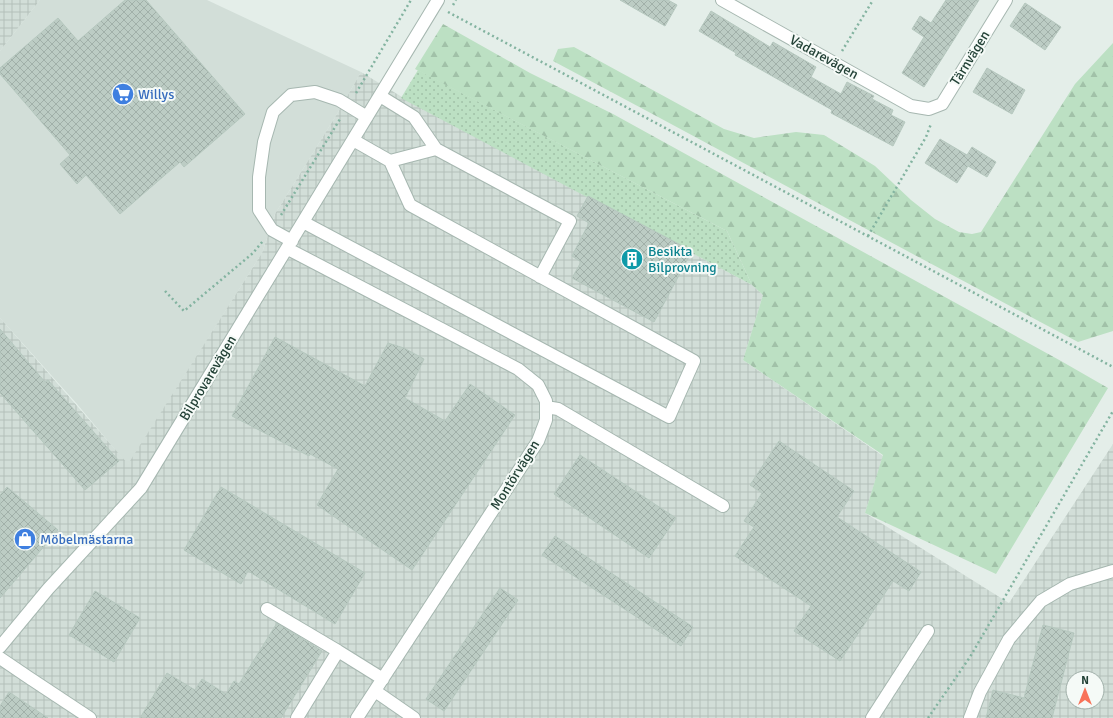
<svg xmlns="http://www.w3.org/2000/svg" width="1113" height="718" font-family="Signika,sans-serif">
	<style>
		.built { fill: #d2ded8 }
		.industrial { fill: url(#industrial-grid); fill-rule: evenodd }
		.green { fill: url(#green-dots) }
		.forest { fill: url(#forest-firs) }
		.building { fill: url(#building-cross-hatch); stroke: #b6c8bf }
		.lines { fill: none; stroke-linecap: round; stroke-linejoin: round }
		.minor-casing { stroke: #a6b7b0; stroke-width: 14 }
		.path { stroke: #83b3a0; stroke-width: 2.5; stroke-dasharray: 2 3; stroke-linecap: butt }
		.minor { stroke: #fff; stroke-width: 12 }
		.labels { text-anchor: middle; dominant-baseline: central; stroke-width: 4; stroke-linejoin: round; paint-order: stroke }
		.street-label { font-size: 14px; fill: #224136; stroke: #f5faf7 }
		.shop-label { font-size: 14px; fill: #366cbe; stroke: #f5faf7; text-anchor: start }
		.culture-label { font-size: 14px; fill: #0d838f; stroke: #f5faf7; text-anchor: start }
	</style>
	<defs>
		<pattern id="industrial-grid" width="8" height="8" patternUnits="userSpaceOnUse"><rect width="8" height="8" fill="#d2ded8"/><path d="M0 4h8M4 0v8" fill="none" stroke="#b4c0ba"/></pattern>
		<pattern id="green-dots" width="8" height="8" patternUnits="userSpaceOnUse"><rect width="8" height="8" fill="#bce0c3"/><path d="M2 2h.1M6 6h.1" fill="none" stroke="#a1c1a8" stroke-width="1.8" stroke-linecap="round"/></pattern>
		<pattern id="forest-firs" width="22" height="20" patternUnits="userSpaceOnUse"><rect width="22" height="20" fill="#bce0c3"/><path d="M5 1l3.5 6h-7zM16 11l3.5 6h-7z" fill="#a1c1a8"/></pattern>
		<pattern id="building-cross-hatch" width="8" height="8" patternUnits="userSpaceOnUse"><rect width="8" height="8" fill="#bcccc4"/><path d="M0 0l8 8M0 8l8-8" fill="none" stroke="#a1b0a9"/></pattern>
	</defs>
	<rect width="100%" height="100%" fill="#e4eee9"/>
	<path class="built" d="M 40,0 L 207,0 L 361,72 L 337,114 L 275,214 L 262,253 L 128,465 L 77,404 L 0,318 L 0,51 Z"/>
	<path class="industrial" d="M 0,0 L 40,0 L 0,51 Z
		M 361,72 L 402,97 L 752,285 L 763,295 L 743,360 L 883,456 L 865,513 L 1009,603 L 1113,444 L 1113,718 L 0,718 L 0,318 L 128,464 L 262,253 L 275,214 L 337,114 ZM 1073,678 L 1097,678 L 1097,702 L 1073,702 Z"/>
	<path class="green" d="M 418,70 L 727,231 L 752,285 L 401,98 Z"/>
	<path class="forest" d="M 443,24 L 530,73 L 613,114 L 1061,361 L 1108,388 L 996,574 L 865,513 L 883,455 L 743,360 L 763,295 L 752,285 L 727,231 L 415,69 Z
		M 1113,43 L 1113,331 L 1078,342 C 902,249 728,154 553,61 L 558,49 L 574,47 L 724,129 L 754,138 L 796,132 L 824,135 L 875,166 L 911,200 L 935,219 L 959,232 L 972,234 L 981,232 L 1075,84 Z"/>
	<path class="building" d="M 125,0 L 146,0 L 245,114 L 184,167 L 180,162 L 120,214 L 86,175 L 77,184 L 60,164 L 70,155 L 0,74 L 0,68 L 58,18 L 78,41 Z
		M 620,0 L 668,0 L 677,5 L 665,26 Z
		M 946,0 L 979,0 L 924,87 L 902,73 L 924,37 L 912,29 L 920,16 L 931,23 Z
		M 1025,3 L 1061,27 L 1045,50 L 1010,26 Z
		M 711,11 L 770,47 L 773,42 L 816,67 L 811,77 L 841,94 L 847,82 L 874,96 L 872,99 L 893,110 L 891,115 L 905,122 L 893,146 L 831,113 L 832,110 L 735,55 L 736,53 L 699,31 Z
		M 987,68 L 1025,90 L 1012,114 L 973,92 Z
		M 940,139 L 967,155 L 972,147 L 996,162 L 987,177 L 968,166 L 957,183 L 925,163 Z
		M 588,196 L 692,251 L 654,322 L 572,278 L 581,262 L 572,256 L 589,223 L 577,216 Z
		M 0,329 L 45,382 L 48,380 L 119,461 L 85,490 L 0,393 Z
		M 275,337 L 365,386 L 388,343 L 404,348 L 424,359 L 405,398 L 445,421 L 470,384 L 515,415 L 412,570 L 317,505 L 338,469 L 310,454 L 309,456 L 232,416 Z
		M 779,441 L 854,491 L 837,517 L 921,572 L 909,591 L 893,581 L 840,661 L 794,631 L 811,606 L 735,556 L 754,527 L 744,521 L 762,493 L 750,485 Z
		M 580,455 L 676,518 L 649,558 L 554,494 Z
		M 7,487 L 58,530 L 0,598 L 0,495 Z
		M 221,487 L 365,573 L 335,624 L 248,571 L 241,584 L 184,550 Z
		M 555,536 L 693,627 L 681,646 L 542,555 Z
		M 500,588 L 518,600 L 444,711 L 426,699 Z
		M 95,591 L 140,618 L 114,662 L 69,635 Z
		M 277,623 L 322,651 L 281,718 L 140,718 L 167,673 L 195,690 L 202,679 L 226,694 L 234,681 L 239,684 Z
		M 1043,625 L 1074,633 L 1052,718 L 986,718 L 993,690 L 1024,698 Z
		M 9,692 L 48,718 L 0,718 L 0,706 Z"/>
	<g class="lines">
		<g class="minor-casing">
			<path id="minor" d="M 722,0 L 911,106 L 929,109 L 942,104 L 1006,0
				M 380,96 L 414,117 L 436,149 L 570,221 L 540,277
				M 390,161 L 436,149
				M 303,222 L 669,417 L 694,361 L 410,205 L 390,161 L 353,140
				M 292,241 L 272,230 L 259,210 L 259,177 L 264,142 L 273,112 L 291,95 L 315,92 L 339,100 L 367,117
				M 288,249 L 518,369 L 538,385 L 546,401 L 546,420 L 538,441 L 357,718
				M 546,407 L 558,409 L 723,506
				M 267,609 L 338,651
				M 0,647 L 48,589 L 141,488 L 438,0
				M 0,658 L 28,677 L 90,718
				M 375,691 L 414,718
				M 297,718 L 338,651 L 383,679
				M 872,718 L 928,631
				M 970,718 L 980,692 L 1009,639 L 1041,601 L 1070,584 L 1113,571"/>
		</g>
		<path class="path" d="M 453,5 L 456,0
			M 448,12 L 1113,367
			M 842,51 L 873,0
			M 356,93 L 411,0
			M 281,215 L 340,119
			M 868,236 L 926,137 L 931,124
			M 165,291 L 184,311 L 253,253 L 263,241
			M 928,718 L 970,657 L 1113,411"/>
		<use href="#minor" class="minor"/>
	</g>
	<defs>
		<g id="supermarket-disc" transform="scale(1.15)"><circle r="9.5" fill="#3f7fe0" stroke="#f5faf7"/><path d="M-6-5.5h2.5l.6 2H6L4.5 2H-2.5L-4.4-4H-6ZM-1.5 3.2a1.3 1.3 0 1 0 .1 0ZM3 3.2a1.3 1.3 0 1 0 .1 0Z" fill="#fff"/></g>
		<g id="building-disc" transform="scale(1.15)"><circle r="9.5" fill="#0f9aa8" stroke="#f5faf7"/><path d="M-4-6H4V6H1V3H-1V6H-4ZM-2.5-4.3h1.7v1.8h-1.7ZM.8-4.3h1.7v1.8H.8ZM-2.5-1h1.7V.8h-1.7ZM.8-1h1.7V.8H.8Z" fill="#fff"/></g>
		<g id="shop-disc" transform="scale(1.15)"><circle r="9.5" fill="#3f7fe0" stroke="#f5faf7"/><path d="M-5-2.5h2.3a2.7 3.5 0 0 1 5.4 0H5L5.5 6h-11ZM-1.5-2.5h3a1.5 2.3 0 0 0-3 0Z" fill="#fff"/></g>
	</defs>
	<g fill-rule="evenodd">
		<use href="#supermarket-disc" x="123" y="94"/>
		<use href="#building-disc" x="632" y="259"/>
		<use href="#shop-disc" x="25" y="539"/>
	</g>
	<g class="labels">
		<g class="street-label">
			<text transform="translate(824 57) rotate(29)">Vadarevägen</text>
			<text transform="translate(970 58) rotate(-58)">Tärnvägen</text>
			<text transform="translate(208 378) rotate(-59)">Bilprovarevägen</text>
			<text transform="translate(515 475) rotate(-58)">Montörvägen</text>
		</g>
		<g class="shop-label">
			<text x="138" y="94">Willys</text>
			<text x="40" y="539">Möbelmästarna</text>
		</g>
		<g class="culture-label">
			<text x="648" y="251">Besikta<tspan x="648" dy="16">Bilprovning</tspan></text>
		</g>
	</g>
	<g transform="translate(1085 690)"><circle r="19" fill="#f5faf7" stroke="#a1b0aa"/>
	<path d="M0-3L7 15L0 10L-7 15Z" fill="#f87359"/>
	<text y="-6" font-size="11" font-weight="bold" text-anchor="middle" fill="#224136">N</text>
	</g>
</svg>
